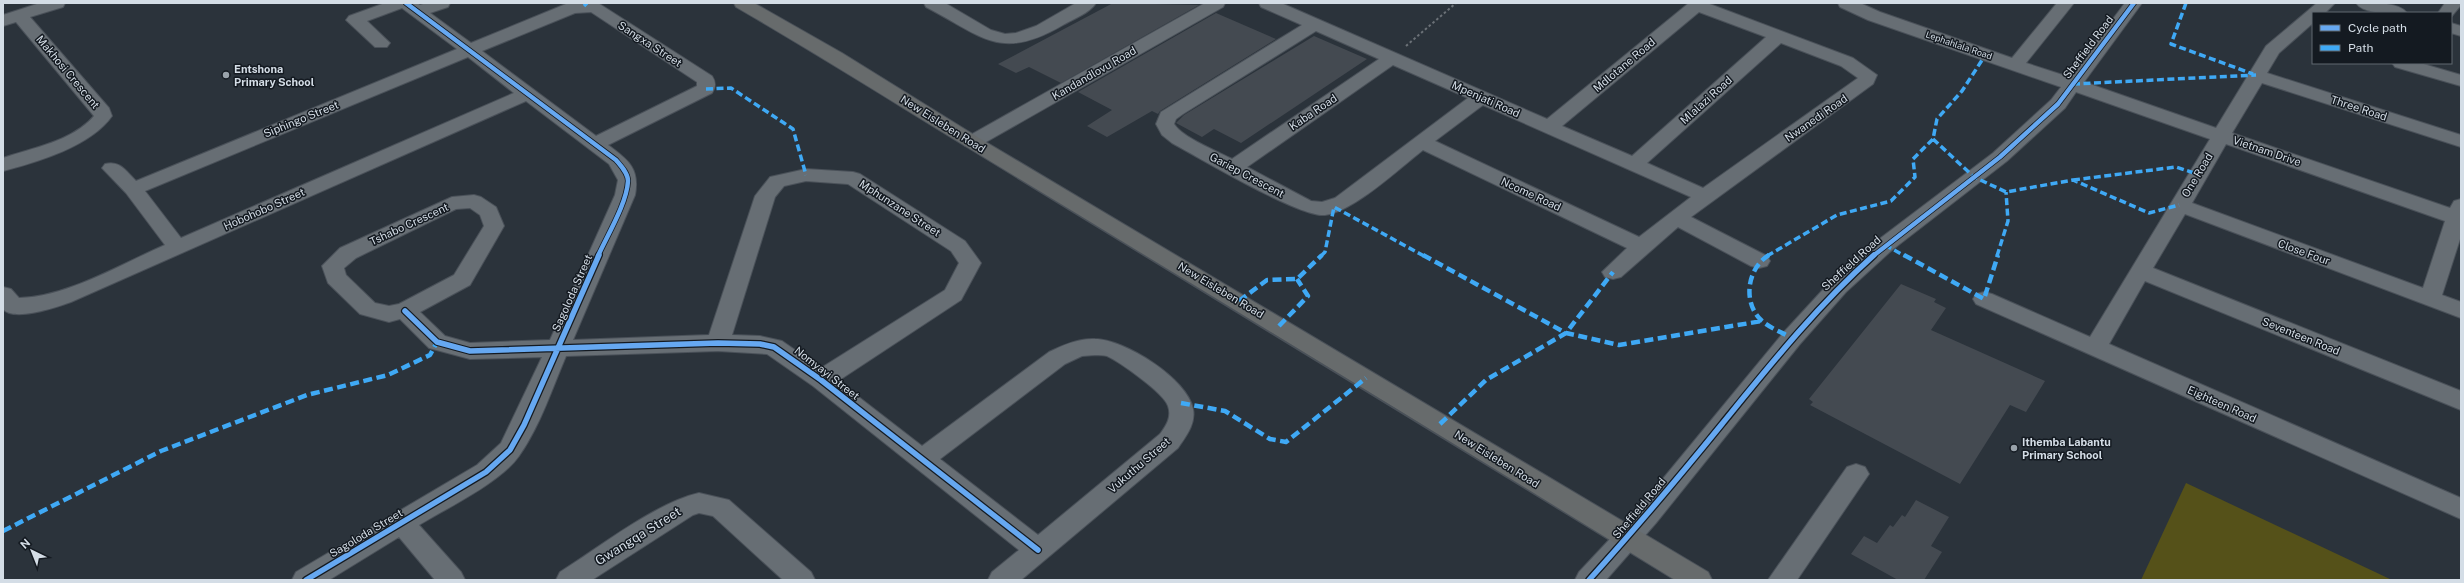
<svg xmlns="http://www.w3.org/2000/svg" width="2464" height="583" font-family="'Public Sans',sans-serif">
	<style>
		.green { fill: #555119 }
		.building { fill: #444a51 }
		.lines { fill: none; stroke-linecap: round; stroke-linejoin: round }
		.minor-casing { stroke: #4a5159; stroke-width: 2 }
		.major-casing { stroke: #4a5159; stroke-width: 2 }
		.path { stroke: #6b7177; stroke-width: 2; stroke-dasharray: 2.5 2.5; stroke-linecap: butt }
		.minor { fill: #676e74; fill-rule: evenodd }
		.major { fill: #676b6c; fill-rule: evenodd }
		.quiet-far1 { stroke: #3fa9f5; stroke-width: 3.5; stroke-dasharray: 7 3.5; stroke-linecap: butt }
		.quiet { stroke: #3fa9f5; stroke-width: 4.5; stroke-dasharray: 9 4.5; stroke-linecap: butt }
		.cycleway-far1-casing { stroke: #141a21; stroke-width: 6 }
		.cycleway-casing { stroke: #141a21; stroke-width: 8 }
		.cycleway-far1 { stroke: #66a8f1; stroke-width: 4.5 }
		.cycleway { stroke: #66a8f1; stroke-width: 5.5 }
		.poi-dot { fill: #99a2aa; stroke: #141a21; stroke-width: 1.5 }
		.labels { text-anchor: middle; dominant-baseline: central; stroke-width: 3; stroke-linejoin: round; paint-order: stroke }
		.far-street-label { font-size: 9px; fill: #d4dde6; stroke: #141a21 }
		.street-label { font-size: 11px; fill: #d4dde6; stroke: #141a21 }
		.poi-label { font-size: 11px; font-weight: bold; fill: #d4dde6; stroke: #141a21; text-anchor: start }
		.near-street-label { font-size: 13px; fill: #d4dde6; stroke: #141a21 }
	</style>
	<rect width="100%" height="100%" fill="#2b333b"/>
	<path class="green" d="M 2186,483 L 2392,580 L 2141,580 Z"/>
	<path class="building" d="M 1113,3 L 1199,5 L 1061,83 L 1029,67 L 1016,73 L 998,64 Z
		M 1216,13 L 1276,39 L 1160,111 L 1158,114 L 1152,111 L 1107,137 L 1087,126 L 1112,110 L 1078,92 Z
		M 1314,36 L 1367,59 L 1241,143 L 1214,129 L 1202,137 L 1176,123 L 1184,115 Z
		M 1901,284 L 1936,299 L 1934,302 L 1946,308 L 1931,330 L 2045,381 L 2026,412 L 2010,405 L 1960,484 L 1810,405 L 1813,402 L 1809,399 Z
		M 1916,500 L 1949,517 L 1931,546 L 1942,552 L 1924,580 L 1898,580 L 1851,554 L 1864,536 L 1877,543 L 1890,525 L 1893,527 L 1902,515 L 1905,517 Z"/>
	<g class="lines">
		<g class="minor-casing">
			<path id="minor" d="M 40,3 L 65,3 L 63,7 L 30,17 L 109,108 L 112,116 C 91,146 38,162 3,171 L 3,158 C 32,148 73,141 94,116 L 16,22 L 3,26 L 3,15 Z
				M 385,3 L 417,3 L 420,5 L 426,3 L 450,3 L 448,7 L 430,13 L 471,43 L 566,4 L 598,3 L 712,76 C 716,82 716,87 712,93 L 608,145 C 628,160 640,168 635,195 L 573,340 L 709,335 L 755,196 L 770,177 L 806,169 L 853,172 L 860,174 L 965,241 L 981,263 L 961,300 L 838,381 L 922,446 L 1049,352 C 1063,345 1079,338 1095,339 C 1124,339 1188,379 1193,409 C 1196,424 1186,436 1178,448 L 1021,580 L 988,580 L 992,572 L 1019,550 L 813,386 L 767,354 L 718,351 L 566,356 C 552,389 540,426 519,456 C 501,482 447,508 419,525 L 461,572 L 465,580 L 435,580 L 399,537 L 329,580 L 292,580 L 296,572 L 477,465 L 501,443 L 542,357 L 470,359 L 429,348 L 400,319 L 389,322 L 360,314 L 328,283 L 322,266 L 340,248 L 452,197 L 474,195 L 481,197 L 496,207 L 504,226 L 470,285 L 420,312 L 445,336 L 470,343 L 550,340 L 615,195 L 618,180 L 609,164 L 526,101 L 71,302 C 57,307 14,322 3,309 L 3,287 L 11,289 L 19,298 C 67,297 121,264 165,245 L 126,193 L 102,168 L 105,164 C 120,160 126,171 136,181 L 457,49 L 402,8 L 367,21 L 390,43 L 387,47 L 375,47 L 346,20 L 349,16 ZM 591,12 L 697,82 L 697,86 L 596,136 L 482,51 L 575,13 ZM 468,57 L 514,93 L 181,238 L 145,191 ZM 806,181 L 848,184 L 951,251 L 959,263 L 945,290 L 821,368 L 782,341 L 760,336 L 732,335 L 775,197 L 784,186 ZM 470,208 L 480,215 L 484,226 L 454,275 L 399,304 L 389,306 L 375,303 L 346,275 L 344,268 L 356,258 L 456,209 ZM 1095,355 C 1099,355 1103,355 1107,356 C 1120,362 1164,393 1168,406 C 1172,417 1166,426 1160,434 L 1038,535 L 940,459 L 1065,364 L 1082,356 Z
				M 924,3 L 945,3 L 991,30 L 1005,34 L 1016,33 L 1036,26 L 1076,3 L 1096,3 C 1090,13 1073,19 1063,25 C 1000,62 982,36 926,7 Z
				M 1205,3 L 1225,3 L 1223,7 L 979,146 L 965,146 L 962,142 L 965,138 Z
				M 1259,3 L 1281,3 L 1547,119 L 1689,3 L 1707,3 L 1853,58 L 1877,75 L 1873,84 L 1691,217 L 1767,256 L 1770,261 L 1767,266 L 1759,268 L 1751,266 L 1678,227 L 1621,277 L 1613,279 L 1605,277 L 1602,272 L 1627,248 L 1423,150 C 1400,168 1353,212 1325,215 C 1300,218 1200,158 1172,143 L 1162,135 L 1156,124 L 1161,112 L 1302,25 L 1261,7 ZM 1699,12 L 1766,37 L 1632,156 L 1562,126 ZM 1316,31 L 1379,59 L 1232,159 C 1217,151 1183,138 1174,124 L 1176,119 L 1183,114 ZM 1781,43 L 1841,66 L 1858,78 L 1703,188 L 1647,163 ZM 1393,65 L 1468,98 L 1335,198 L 1322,202 L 1311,201 L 1247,167 ZM 1483,105 L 1691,197 L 1639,237 L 1435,141 Z
				M 1838,3 L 1860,3 L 1880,12 L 2012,58 L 2057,3 L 2074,3 L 2026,63 L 2069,77 L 2125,3 L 2142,3 L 2084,82 L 2216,128 L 2266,46 L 2317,3 L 2335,3 L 2325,13 L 2313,13 L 2313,23 L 2279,53 L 2267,73 L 2461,135 L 2461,147 L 2262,83 L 2232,133 L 2450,208 L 2454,201 L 2461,199 L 2461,236 L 2442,295 L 2461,302 L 2461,318 L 2185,214 L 2153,268 L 2461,391 L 2461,410 L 2145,281 L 2109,344 L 2461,498 L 2461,519 L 1976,304 L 1973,299 L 1976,294 L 1984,292 L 1992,294 L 2090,337 L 2210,139 L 2076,92 L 2065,108 L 2007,161 L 1892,250 L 1846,292 L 1800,344 L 1656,523 L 1606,580 L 1575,580 L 1579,572 L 1638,509 L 1784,332 L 1830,282 L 1878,240 L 1993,153 L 2051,100 L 2061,87 L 1868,20 L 1840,7 ZM 2226,144 L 2445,221 L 2423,288 L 2192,203 Z
				M 2356,3 C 2369,3 2399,1 2407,13 C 2394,13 2364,15 2356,3 Z
				M 2445,3 L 2461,3 L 2461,5 L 2451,17 L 2451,13 L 2438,13 Z
				M 2451,23 L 2461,26 L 2461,36 L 2451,33 Z
				M 2392,63 L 2420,63 L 2461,75 L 2461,86 L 2395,67 Z
				M 1856,464 L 1865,467 L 1869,474 L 1797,580 L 1768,580 L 1847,467 Z
				M 699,493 L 729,500 L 811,572 L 815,580 L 783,580 L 713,516 L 699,513 L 693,515 L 592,580 L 556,580 L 560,572 C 600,547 655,503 699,493 Z"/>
		</g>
		<g class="major-casing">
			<path id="major" d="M 734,3 L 754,3 L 842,53 L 979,138 L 1708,572 L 1712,580 L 1675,580 C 1440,435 1204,291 967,147 C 890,100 814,52 736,7 Z"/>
		</g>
		<path class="path" d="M 1406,46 L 1456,3"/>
		<use href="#minor" class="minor"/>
		<use href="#major" class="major"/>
		<path class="quiet-far1" d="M 2186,3 L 2171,44 L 2253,74
			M 584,6 L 587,3
			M 2073,84 L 2256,75
			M 706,89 L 731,88 L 793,129 L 806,175
			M 1933,139 L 1974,177 L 2006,192 L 2073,180 L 2149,213 L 2179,205
			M 2073,180 L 2176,167 L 2197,174
			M 1885,245 L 1905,256
			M 1321,256 L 1325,252 L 1334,207 L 1424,256
			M 1767,256 L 1837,215 L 1891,201 L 1915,177 L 1913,159 L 1933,139 L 1937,119 L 1962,91 L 1986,54
			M 1997,256 L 2008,221 L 2006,192"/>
		<path class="quiet" d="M 1423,255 L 1566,333 L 1619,345 L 1762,321
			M 1769,255 C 1747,268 1742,303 1762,321 C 1770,328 1783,333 1792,338
			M 1904,255 L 1984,299 L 1998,255
			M 1239,301 L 1267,280 L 1297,279 L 1322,255
			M 1279,326 L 1308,296 L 1297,279
			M 1181,403 L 1225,411 L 1270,439 L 1286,442 L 1366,378
			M 1440,424 L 1486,380 L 1566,333 L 1613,272
			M 3,531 L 161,451 L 307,395 L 388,375 L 430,355 L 437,342"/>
		<g class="cycleway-far1-casing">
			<path id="cycleway-far1" d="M 406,3 L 616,160 C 621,166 628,173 628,181 C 627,203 607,236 598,256
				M 1873,256 L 2000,157 L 2058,104 L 2134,3"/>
		</g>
		<g class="cycleway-casing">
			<path id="cycleway" d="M 405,311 L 437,342 L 470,351 L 718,343 L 760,344 L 774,347 L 821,380 L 1038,550
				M 306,580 L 486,472 L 510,450 L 524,425 L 599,255
				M 1589,580 C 1635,529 1679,477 1722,424 C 1770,365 1817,306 1874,255"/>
		</g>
		<use href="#cycleway-far1" class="cycleway-far1"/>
		<use href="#cycleway" class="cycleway"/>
	</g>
	<g class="poi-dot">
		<circle cx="226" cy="75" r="4"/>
		<circle cx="2014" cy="448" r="4"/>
	</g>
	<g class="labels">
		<g class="far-street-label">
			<text transform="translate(1959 45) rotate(19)">Lephahlala Road</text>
		</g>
		<g class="street-label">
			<text transform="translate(650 44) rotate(33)">Sangxa Street</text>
			<text transform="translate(2088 47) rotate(-53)">Sheffield Road</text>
			<text transform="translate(1624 65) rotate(-40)">Mdlotane Road</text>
			<text transform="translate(68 72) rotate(50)">Makhosi Crescent</text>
			<text transform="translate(1094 73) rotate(-30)">Kandandlovu Road</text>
			<text transform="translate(1486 99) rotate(24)">Mpenjati Road</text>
			<text transform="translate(1706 100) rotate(-42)">Mlalazi Road</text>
			<text transform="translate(2359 108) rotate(18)">Three Road</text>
			<text transform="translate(1313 112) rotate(-34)">Kaba Road</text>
			<text transform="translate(1816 118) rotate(-35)">Nwanedi Road</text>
			<text transform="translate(301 119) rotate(-22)">Siphingo Street</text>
			<text transform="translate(943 124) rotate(32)">New Eisleben Road</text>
			<text transform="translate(2267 151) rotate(19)">Vietnam Drive</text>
			<text transform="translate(1247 175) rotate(28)">Gariep Crescent</text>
			<text transform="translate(2197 175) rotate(-59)">One Road</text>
			<text transform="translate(1531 194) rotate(25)">Ncome Road</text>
			<text transform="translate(900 208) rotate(33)">Mphunzane Street</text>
			<text transform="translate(264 209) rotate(-24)">Hobohobo Street</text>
			<text transform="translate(409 224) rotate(-25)">Tshabo Crescent</text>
			<text transform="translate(2304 252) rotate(20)">Close Four</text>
			<text transform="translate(1851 263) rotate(-42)">Sheffield Road</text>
			<text transform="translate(1221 290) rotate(31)">New Eisleben Road</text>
			<text transform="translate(572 293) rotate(-66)">Sagoloda Street</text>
			<text transform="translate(2301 336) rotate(22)">Seventeen Road</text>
			<text transform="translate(827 373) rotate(38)">Nomyayi Street</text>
			<text transform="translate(2222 404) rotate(24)">Eighteen Road</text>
			<text transform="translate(1497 459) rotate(32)">New Eisleben Road</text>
			<text transform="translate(1139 465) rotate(-41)">Vukuthu Street</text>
			<text transform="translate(1639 508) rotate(-50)">Sheffield Road</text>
			<text transform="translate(366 533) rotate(-31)">Sagoloda Street</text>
		</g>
		<g class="poi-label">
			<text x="234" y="69">Entshona<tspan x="234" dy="13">Primary School</tspan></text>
			<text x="2022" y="442">Ithemba Labantu<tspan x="2022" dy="13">Primary School</tspan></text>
		</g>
		<g class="near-street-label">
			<text transform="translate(638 536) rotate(-32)">Gwangqa Street</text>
		</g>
	</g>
	<rect width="2464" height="583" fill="none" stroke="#d4dde6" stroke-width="8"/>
	<rect x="2312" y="12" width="140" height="52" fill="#141a21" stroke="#616870"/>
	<rect x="2320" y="25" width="20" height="6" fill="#66a8f1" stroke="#616870"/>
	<text x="2348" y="32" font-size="12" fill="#d4dde6">Cycle path</text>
	<rect x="2320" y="45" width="20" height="6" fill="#3fa9f5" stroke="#616870"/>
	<text x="2348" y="52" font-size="12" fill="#d4dde6">Path</text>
	<g transform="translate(32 551) rotate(317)" stroke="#141a21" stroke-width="3" paint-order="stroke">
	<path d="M0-3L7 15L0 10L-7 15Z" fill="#d4dde6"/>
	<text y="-6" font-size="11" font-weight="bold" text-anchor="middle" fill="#d4dde6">N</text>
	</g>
</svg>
